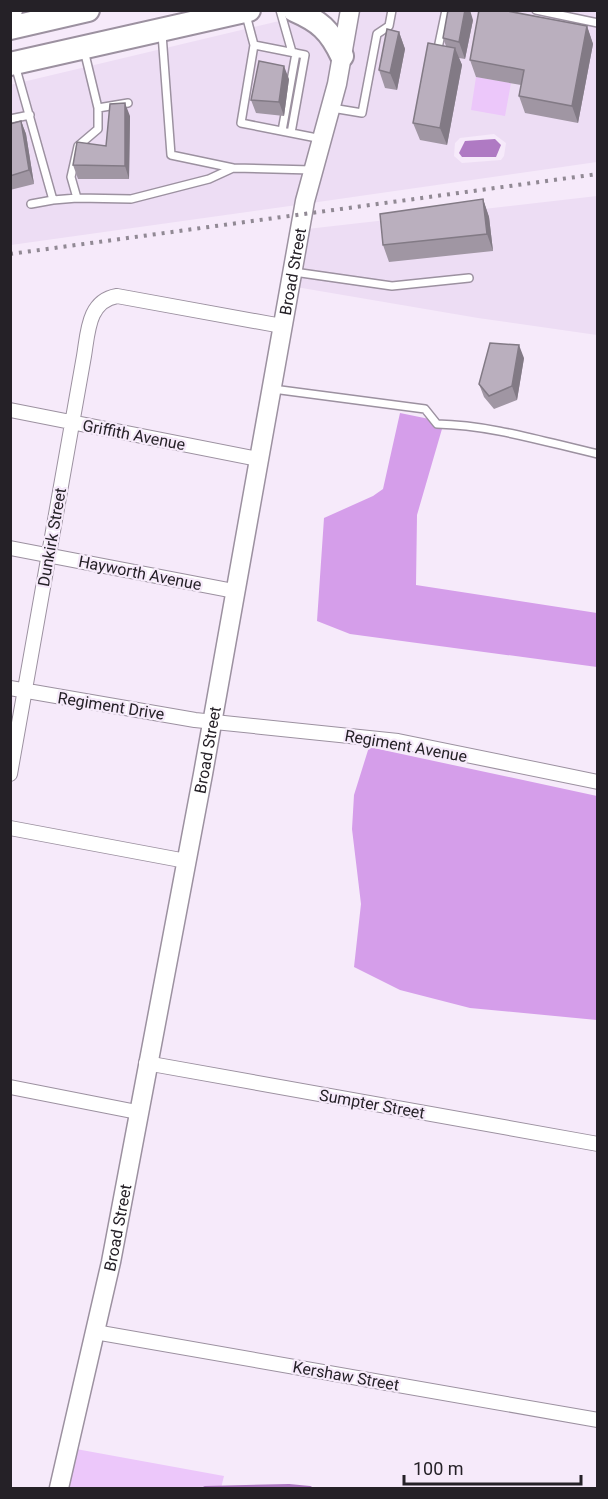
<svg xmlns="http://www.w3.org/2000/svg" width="608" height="1499" font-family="Roboto,sans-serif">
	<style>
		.built { fill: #edddf4; fill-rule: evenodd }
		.green { fill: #ecc7fa }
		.forest { fill: #d59eea }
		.water { fill: #af7ac3 }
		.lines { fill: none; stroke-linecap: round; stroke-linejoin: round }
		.stream { stroke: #af7ac3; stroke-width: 4 }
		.service-casing { stroke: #9c91a0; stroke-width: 10 }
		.minor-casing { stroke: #9c91a0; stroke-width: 16 }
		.tertiary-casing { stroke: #9c91a0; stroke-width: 21 }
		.trunk-casing { stroke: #9c91a0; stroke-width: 26 }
		.service { stroke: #fff; stroke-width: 7 }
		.minor { stroke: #fff; stroke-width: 14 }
		.tertiary { stroke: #fff; stroke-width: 18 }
		.trunk { stroke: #fff; stroke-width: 22 }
		.rail { stroke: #918994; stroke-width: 4; stroke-dasharray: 3 6; stroke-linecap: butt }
		.wall { fill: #a096a3 }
		.shaded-wall { fill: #827a85 }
		.building { fill: #baafbe; stroke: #827a85; stroke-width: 1.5 }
		.labels { text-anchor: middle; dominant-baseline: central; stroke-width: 4.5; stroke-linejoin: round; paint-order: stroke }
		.street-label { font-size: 16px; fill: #252127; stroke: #f6eafa }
	</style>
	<rect width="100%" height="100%" fill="#f6eafa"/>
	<path class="built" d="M 357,11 L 597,11 L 597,162 L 311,203 ZM 494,134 L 506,143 L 504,156 L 501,160 L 462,163 L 454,156 L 455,143 L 460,138 Z
		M 300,16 L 335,56 L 297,205 L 11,245 L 10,85 Z
		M 597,196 L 597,335 L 478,318 L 296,287 L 307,229 Z"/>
	<path class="green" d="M 476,77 L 511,83 L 505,116 L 471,110 Z
		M 76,1449 L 224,1476 L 221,1488 L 66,1488 Z"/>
	<path class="forest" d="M 400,413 L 444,422 L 417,515 L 416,585 L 597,613 L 597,667 L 350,634 L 317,621 L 324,518 L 373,496 L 383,489 Z
		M 369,747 L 597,796 L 597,1020 L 470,1008 L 400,990 L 354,967 L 361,904 L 352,829 L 354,795 Z"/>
	<path class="water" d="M 495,139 L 501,145 L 496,157 L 462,157 L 459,153 L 465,141 Z"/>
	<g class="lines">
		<path class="stream" d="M 205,1488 L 289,1486 L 310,1488"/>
		<g class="service-casing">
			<path id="service" d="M 280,10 L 292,52
				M 536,10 L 598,23
				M 246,15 L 254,45 L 241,123 L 322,139
				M 162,34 L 171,155 L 233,168
				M 254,45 L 305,55 L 291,133
				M 84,50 L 98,108 L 98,129 L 78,146 L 71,177 L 77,198 L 131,199 L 209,179 L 233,168 L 312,170
				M 437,53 L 446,10
				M 15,65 L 53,200 L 31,204
				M 98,108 L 128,103
				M 332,108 L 362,113 L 377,34 L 389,26 L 392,10
				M 10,119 L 30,115
				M 282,131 L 296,53
				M 53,200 L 77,198
				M 294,272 L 392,286 L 469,278
				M 273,389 L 425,409 L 437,424 C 491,425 545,442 598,454"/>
		</g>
		<g class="minor-casing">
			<path id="minor" d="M 10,410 L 258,459
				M 10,548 L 234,591
				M 10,688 L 195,720 L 398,741 L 598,782
				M 10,774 L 84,356 C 88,332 88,301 117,296 L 282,326
				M 10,828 L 186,861
				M 146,1063 L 598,1144
				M 10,1087 L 137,1112
				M 95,1332 L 598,1420"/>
		</g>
		<g class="tertiary-casing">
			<g id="tertiary">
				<path id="s1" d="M 59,1488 L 111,1262 L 203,774 L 305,201 L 337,84 L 350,10"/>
			</g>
		</g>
		<g class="trunk-casing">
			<path id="trunk" d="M 294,10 C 319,21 330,30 342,56
				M 10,11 L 11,10
				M 10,28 L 88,10
				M 10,64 L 249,10"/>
		</g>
		<use href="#service" class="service"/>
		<use href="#minor" class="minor"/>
		<use href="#tertiary" class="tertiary"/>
		<use href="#trunk" class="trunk"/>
		<path class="rail" d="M 10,254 L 598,174"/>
	</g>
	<path class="wall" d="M 473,20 L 465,59 L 459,58 L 462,65 L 447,145 L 420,140 L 413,123 L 446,46 L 443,38 Z
		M 587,26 L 593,44 L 578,123 L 525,113 L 519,96 L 521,85 L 476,77 L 470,60 Z
		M 399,32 L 405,49 L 397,90 L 385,88 L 379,70 Z
		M 289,79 L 284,116 L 256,113 L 251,100 Z
		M 130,116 L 129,179 L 78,179 L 73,165 L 106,146 Z
		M 21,121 L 26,134 L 34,184 L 10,190 L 10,124 Z
		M 483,199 L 489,217 L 493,251 L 389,262 L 383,245 Z
		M 524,358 L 517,400 L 494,409 L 484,397 L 479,384 Z"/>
	<path class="shaded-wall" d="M 465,10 L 470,10 L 473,20 L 465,59 L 459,42 Z
		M 587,26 L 593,44 L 578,123 L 572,106 Z
		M 399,32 L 405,49 L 397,90 L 390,73 Z
		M 455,48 L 462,65 L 447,145 L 440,128 Z
		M 284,66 L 289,79 L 284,116 L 279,102 Z
		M 125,103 L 130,116 L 129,179 L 125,166 Z
		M 21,121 L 26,134 L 34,184 L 29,170 Z
		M 483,199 L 489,217 L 493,251 L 487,234 Z
		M 519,345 L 524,358 L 517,400 L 512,386 Z"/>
	<path class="building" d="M 448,10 L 465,10 L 459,42 L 443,38 Z
		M 479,10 L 502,10 L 587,26 L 572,106 L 519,96 L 524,70 L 470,60 Z
		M 387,29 L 399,32 L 390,73 L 379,70 Z
		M 428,43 L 455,48 L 440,128 L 413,123 Z
		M 259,61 L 284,66 L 279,102 L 251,100 Z
		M 125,103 L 125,166 L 73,165 L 77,142 L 106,146 L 110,104 Z
		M 21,121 L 29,170 L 10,176 L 10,124 Z
		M 483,199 L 487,234 L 383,245 L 380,214 Z
		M 490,343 L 519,345 L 512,386 L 489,396 L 479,384 Z"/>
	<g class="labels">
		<g class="street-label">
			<text stroke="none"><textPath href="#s1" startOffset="1239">Broad Street</textPath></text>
			<text transform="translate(134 435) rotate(11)">Griffith Avenue</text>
			<text transform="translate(52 537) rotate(-80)">Dunkirk Street</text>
			<text transform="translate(140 573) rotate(11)">Hayworth Avenue</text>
			<text transform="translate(111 706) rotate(9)">Regiment Drive</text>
			<text transform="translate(406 746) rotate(10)">Regiment Avenue</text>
			<text stroke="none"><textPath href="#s1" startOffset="753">Broad Street</textPath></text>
			<text transform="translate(372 1104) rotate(10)">Sumpter Street</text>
			<text stroke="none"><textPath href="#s1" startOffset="267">Broad Street</textPath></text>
			<text transform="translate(346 1376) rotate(10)">Kershaw Street</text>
		</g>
	</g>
	<rect width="608" height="1499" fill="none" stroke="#252127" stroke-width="24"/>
	<path d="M404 1475v9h177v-9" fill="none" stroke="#252127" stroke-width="3"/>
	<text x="413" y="1475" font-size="18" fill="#252127" stroke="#f6eafa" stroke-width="4.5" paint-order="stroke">100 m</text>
</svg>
